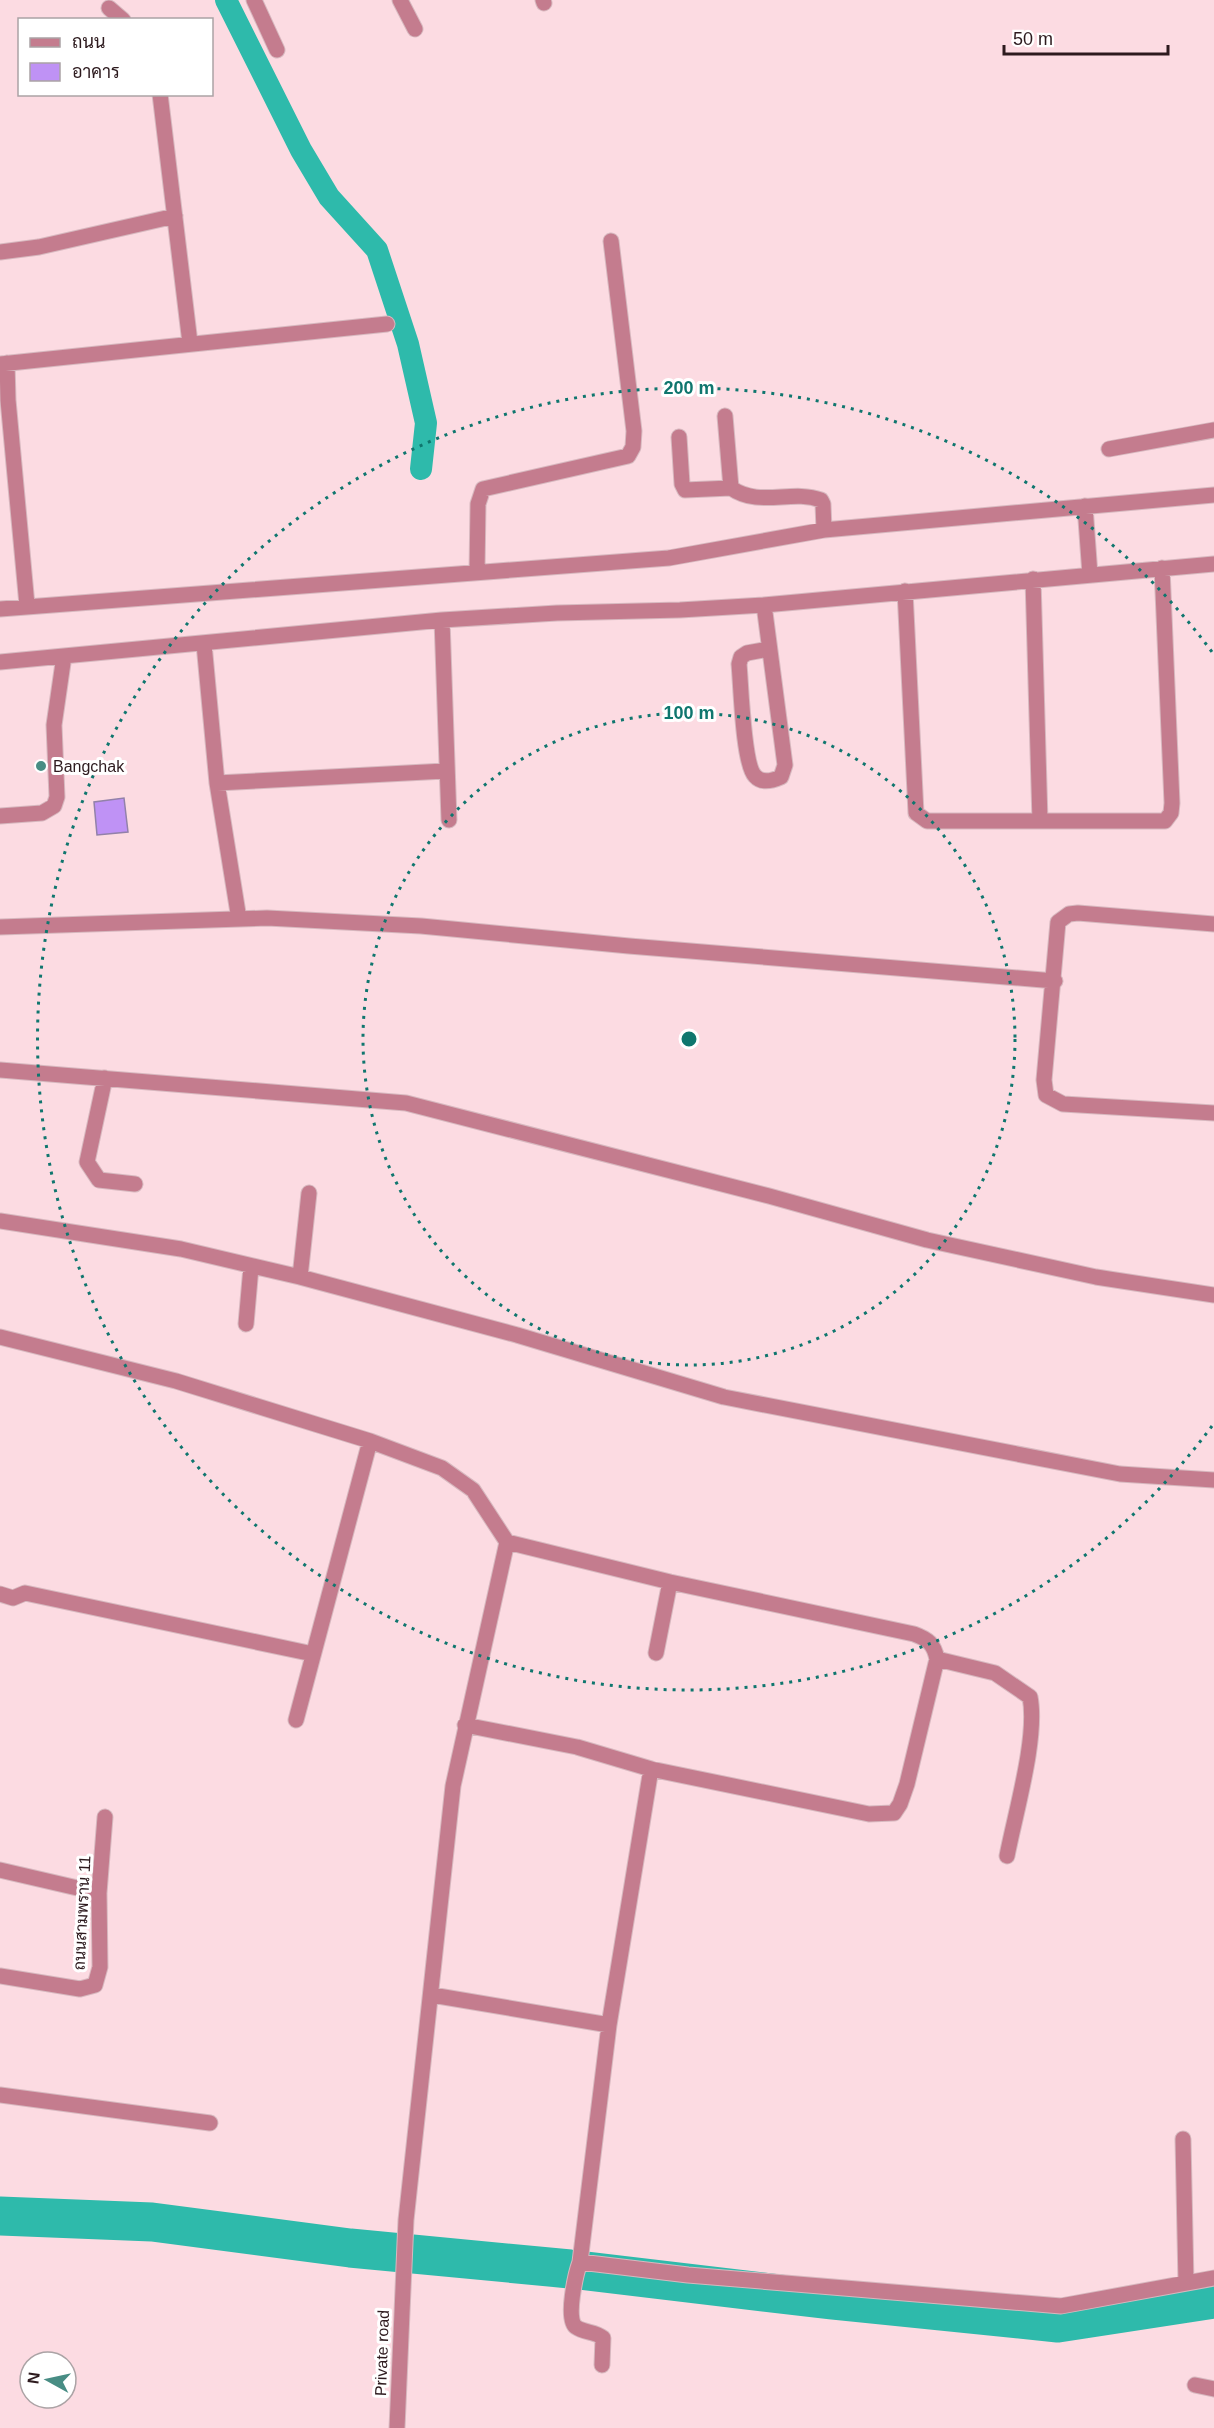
<svg xmlns="http://www.w3.org/2000/svg" width="1214" height="2428" font-family="Arial,Sarabun,sans-serif">
	<style>
		.lines { fill: none; stroke-linecap: round; stroke-linejoin: round }
		.canal { stroke: #2ebaab; stroke-width: 22 }
		.river { stroke: #2ebaab; stroke-width: 39 }
		.building { fill: #bf92f5; stroke: #9281a9; stroke-width: 1.5 }
		.minor-casing { stroke: #d7b8bf; stroke-width: 17 }
		.minor { stroke: #c47c8e; stroke-width: 15 }
		.ring { fill: none; stroke: #0f766e; stroke-width: 3; stroke-dasharray: 3 6 }
		.poi-dot { fill: #488d84; stroke: #fff; stroke-width: 2 }
		.labels { text-anchor: middle; dominant-baseline: central; stroke-width: 6; stroke-linejoin: round; paint-order: stroke }
		.poi-label { font-size: 16px; fill: #2d1a1e; stroke: #fff; text-anchor: start }
		.street-label { font-size: 16px; fill: #2d1a1e; stroke: #fff }
		.centre { fill: #0f766e; stroke: #fff; stroke-width: 3 }
		.ring-label { font-size: 18px; text-anchor: middle; font-weight: bold; fill: #0f766e; stroke: #fff; stroke-width: 6; stroke-linejoin: round; paint-order: stroke }
	</style>
	<rect width="100%" height="100%" fill="#fcdbe2"/>
	<g class="lines">
		<path class="canal" d="M 226,0 L 301,150 L 329,197 L 377,250 L 408,344 L 426,423 L 421,469"/>
		<path class="river" d="M 0,2216 L 152,2222 L 350,2248 L 570,2269 L 831,2300 L 1058,2323 L 1214,2299"/>
	</g>
	<path class="building" d="M 124,798 L 128,832 L 97,835 L 94,802 Z"/>
	<g class="lines">
		<g class="minor-casing">
			<path id="minor" d="M 254,0 L 277,50
				M 400,0 L 415,29
				M 543,0 L 544,3
				M 109,8 L 123,20
				M 160,94 L 190,343
				M 0,252 L 39,247 L 175,216
				M 7,363 L 8,400 L 27,605
				M 0,364 L 387,324
				M 725,416 L 731,488 C 760,508 791,489 821,500 L 823,504 L 824,530
				M 679,437 L 682,484 L 685,490 L 731,488
				M 1109,449 L 1214,430
				M 1085,506 L 1090,575
				M 477,572 L 478,504 L 483,489 L 628,456 L 633,447 L 634,431 L 611,241
				M 1033,579 L 1040,821
				M 905,591 L 916,813 L 927,821 L 1165,821 L 1171,813 L 1172,803 L 1162,568
				M 764,605 L 785,765 L 781,777 C 772,781 762,784 755,776 C 743,764 741,684 739,664 L 741,657 L 747,653 L 769,649
				M 0,609 L 669,558 L 824,530 L 1214,495
				M 442,620 L 449,820
				M 204,644 L 217,783 L 239,919
				M 0,662 L 442,620 L 557,613 L 680,610 L 764,605 L 1214,564
				M 217,783 L 445,771
				M 0,816 L 42,813 L 54,806 L 57,797 L 54,725 L 64,656
				M 1214,924 L 1078,913 L 1069,914 L 1058,922 L 1044,1080 L 1046,1095 L 1063,1104 L 1214,1113
				M 0,927 L 267,918 L 421,926 L 629,946 L 1055,981
				M 0,1070 L 406,1103 L 769,1196 L 927,1240 L 1096,1277 L 1214,1295
				M 105,1078 L 87,1162 L 99,1180 L 135,1184
				M 0,1221 L 181,1249 L 300,1277 L 517,1335 L 724,1397 L 1120,1474 L 1214,1480
				M 300,1277 L 309,1193
				M 246,1324 L 251,1267
				M 0,1337 L 176,1381 L 370,1441 L 442,1468 L 473,1490 L 507,1542 L 453,1786 L 406,2220 L 397,2428
				M 507,1542 L 670,1582 L 914,1634 C 928,1639 934,1644 937,1659 L 907,1784 L 900,1804 L 894,1813 L 869,1814 L 651,1769
				M 0,1594 L 13,1598 L 25,1593 L 313,1654
				M 656,1653 L 670,1582
				M 937,1659 L 995,1673 L 1030,1697 C 1038,1737 1015,1814 1007,1856
				M 296,1720 L 370,1441
				M 465,1725 L 577,1747 L 651,1769 L 609,2025 L 580,2262 C 576,2273 565,2320 576,2327 C 584,2333 595,2331 603,2338 L 602,2365
				M 0,1870 L 99,1893
				M 0,1976 L 80,1989 L 95,1985 L 100,1967 L 99,1893 L 105,1817
				M 432,1995 L 609,2025
				M 0,2095 L 210,2123
				M 1183,2139 L 1186,2283
				M 580,2262 L 688,2275 L 1061,2306 L 1214,2278
				M 1195,2385 L 1214,2389"/>
		</g>
		<use href="#minor" class="minor"/>
	</g>
	<g class="ring">
		<circle cx="689" cy="1039" r="326"/>
		<path d="M1212 1426A651 651 0 1 1 1212 652"/>
	</g>
	<circle class="poi-dot" cx="41" cy="766" r="6"/>
	<g class="labels">
		<g class="poi-label">
			<text x="53" y="766">Bangchak</text>
		</g>
		<g class="street-label">
			<text transform="translate(82 1913) rotate(-87)">ถนนสามพราน 11</text>
			<text transform="translate(382 2353) rotate(-88)">Private road</text>
		</g>
	</g>
	<circle cx="689" cy="1039" r="9" class="centre"/>
	<g class="ring-label">
		<text x="689" y="394">200 m</text>
		<text x="689" y="719">100 m</text>
	</g>
	<rect x="18" y="18" width="195" height="78" fill="#ffffff" stroke="#aba3a5" stroke-width="1.5"/>
	<rect x="30" y="38" width="30" height="9" fill="#c47c8e" stroke="#aba3a5" stroke-width="1.5"/>
	<text x="72" y="48" font-size="18" fill="#2d1a1e">ถนน</text>
	<rect x="30" y="63" width="30" height="18" fill="#bf92f5" stroke="#aba3a5" stroke-width="1.5"/>
	<text x="72" y="78" font-size="18" fill="#2d1a1e">อาคาร</text>
	<g transform="translate(48 2380) rotate(278)"><circle r="28" fill="#ffffff" stroke="#aba3a5" stroke-width="1.5"/>
	<path d="M0-4.5L10 22L0 15L-10 22Z" fill="#488d84"/>
	<text y="-9" font-size="16" font-weight="bold" text-anchor="middle" fill="#2d1a1e">N</text>
	</g>
	<path d="M1004 45v9h164v-9" fill="none" stroke="#2d1a1e" stroke-width="3"/>
	<text x="1013" y="45" font-size="18" fill="#2d1a1e" stroke="#ffffff" stroke-width="4.5" paint-order="stroke">50 m</text>
</svg>
